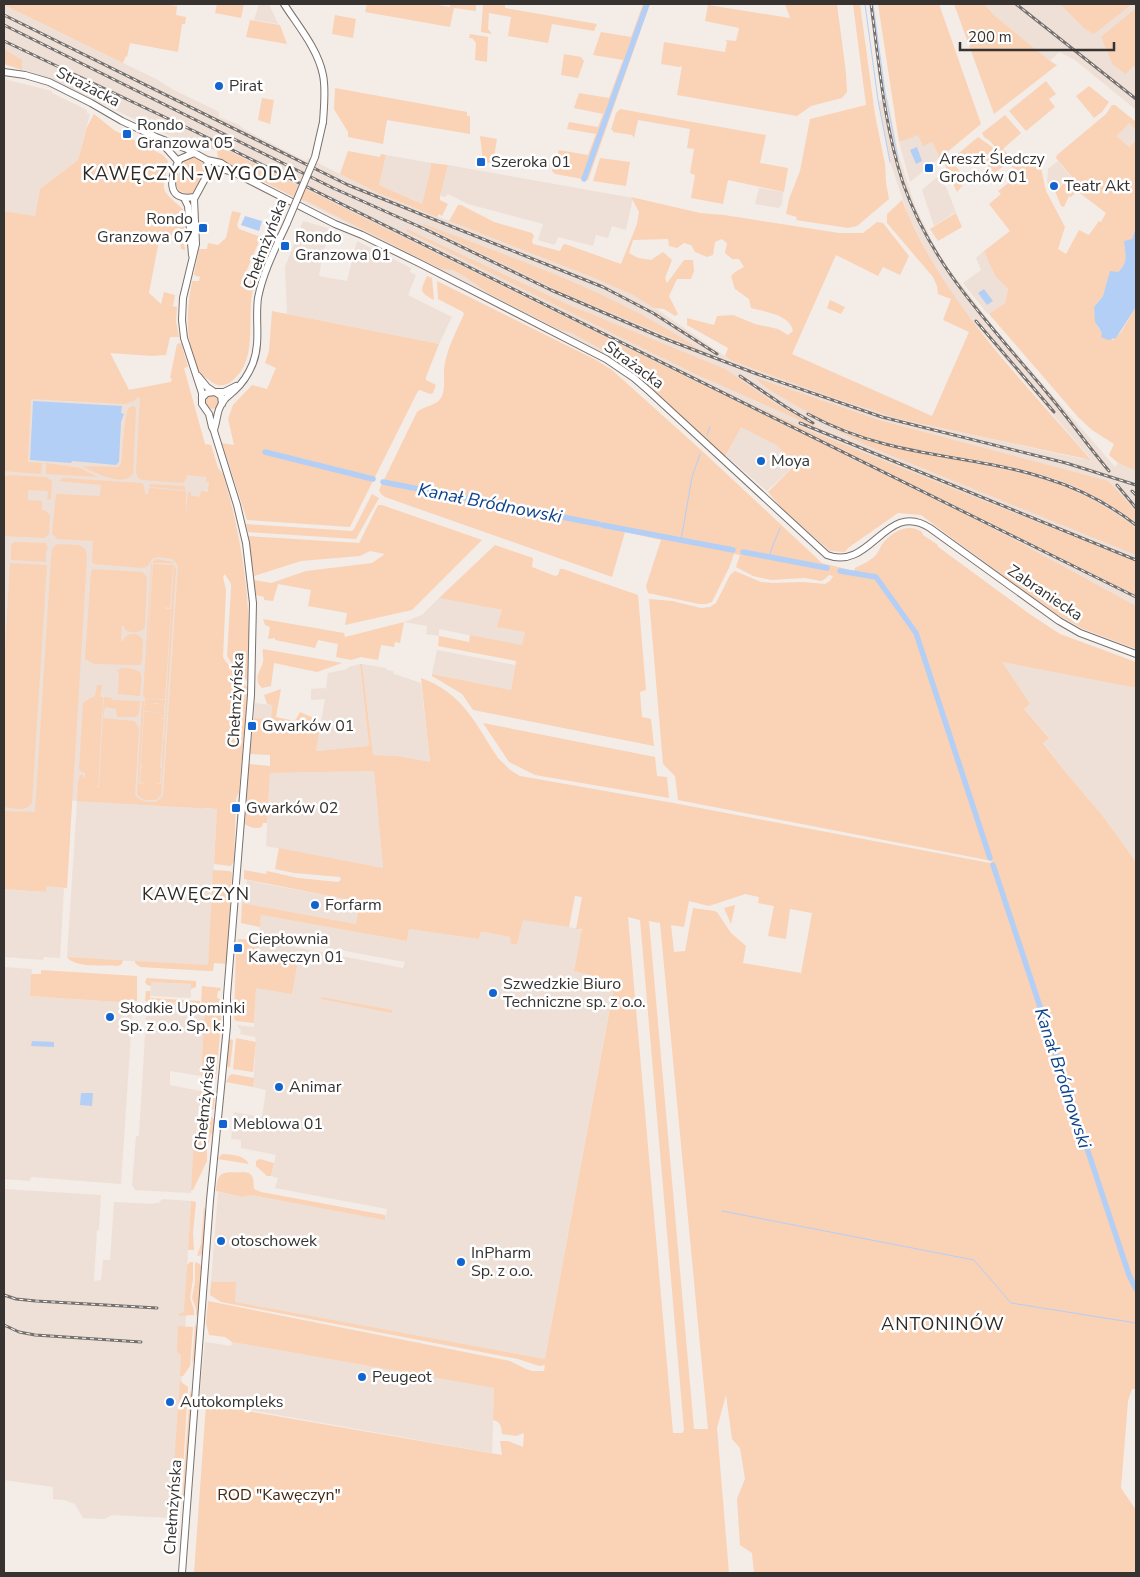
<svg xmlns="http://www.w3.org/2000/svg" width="1140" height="1577" font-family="'Nunito Sans',sans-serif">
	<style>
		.built { fill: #eee0d6 }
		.green { fill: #fad2b6; fill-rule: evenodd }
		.water { fill: #b4cff6 }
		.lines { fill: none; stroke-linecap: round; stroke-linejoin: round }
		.stream { stroke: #b4cff6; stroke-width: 1 }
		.canal { stroke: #b4cff6; stroke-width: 5.5 }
		.secondary-casing { stroke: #78716d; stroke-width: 8 }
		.secondary { stroke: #fff; stroke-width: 6 }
		.rail-casing { stroke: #76716e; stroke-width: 3 }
		.rail { stroke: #fff; stroke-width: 1; stroke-dasharray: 4; stroke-linecap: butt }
		.secondary-bridge-casing { stroke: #78716d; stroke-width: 8; stroke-linecap: butt }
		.secondary-bridge { stroke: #fff; stroke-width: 6 }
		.poi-dot { fill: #1264ce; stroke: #fff; stroke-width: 2 }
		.labels { text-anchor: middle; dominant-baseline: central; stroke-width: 5; stroke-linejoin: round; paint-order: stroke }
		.poi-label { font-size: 16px; fill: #363331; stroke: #fff; text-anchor: start }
		.street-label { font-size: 16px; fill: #363331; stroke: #fff }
		.park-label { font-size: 16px; fill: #432712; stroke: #fff }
		.water-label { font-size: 18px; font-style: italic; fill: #0d438c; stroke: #fff }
		.neighbourhood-label { font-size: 18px; letter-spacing: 1px; fill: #2e2925; stroke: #fff }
		.quarter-label { font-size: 19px; letter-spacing: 1px; fill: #2e2925; stroke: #fff }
	</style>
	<rect width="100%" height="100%" fill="#f4ece7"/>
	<path class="built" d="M 259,4 L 269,4 L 278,24 L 254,20 Z
		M 984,4 L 1136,4 L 1136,110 L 1075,60 L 1059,52 L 1050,61 L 995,16 Z
		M 4,5 L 156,79 L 174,90 L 219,112 L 219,117 L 239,125 L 245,130 L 306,161 L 308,158 L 378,193 L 589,276 L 631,294 L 661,312 L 732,361 L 828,396 L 899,419 L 1083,459 L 1091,459 L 969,317 L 944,283 L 929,257 L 908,215 L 889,158 L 878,101 L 888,100 L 898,153 L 915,206 L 934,245 L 949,269 L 997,331 L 1115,467 L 1118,463 L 1136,471 L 1136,613 L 921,515 L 444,272 L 240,170 L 231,164 L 220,153 L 212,146 L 211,148 L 198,147 L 181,141 L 148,126 L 148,123 L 137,118 L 134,119 L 49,78 L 4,63 Z
		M 4,79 L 52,91 L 52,93 L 87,110 L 87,113 L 90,114 L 78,160 L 40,189 L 35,216 L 4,211 Z
		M 1129,123 L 1136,130 L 1136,140 L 1129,147 L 1117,136 Z
		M 918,134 L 932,142 L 940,158 L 938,159 L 910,182 L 899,142 Z
		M 386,155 L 431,163 L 430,172 L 422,204 L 379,185 Z
		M 1058,161 L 1072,178 L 1055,191 L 1047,182 L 1048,169 Z
		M 448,165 L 633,198 L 626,230 L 612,226 L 608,238 L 596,235 L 593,246 L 558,237 L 555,245 L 538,240 L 543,224 L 468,204 L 448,194 L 445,197 L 440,196 Z
		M 937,177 L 946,187 L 956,212 L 934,226 L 922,190 Z
		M 759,188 L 783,192 L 782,204 L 779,208 L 755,204 Z
		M 303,221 L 331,229 L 323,252 L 319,276 L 347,281 L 357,241 L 411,268 L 410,272 L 416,275 L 408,295 L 452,317 L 439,344 L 287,314 L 285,267 Z
		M 984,251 L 995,276 L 1008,289 L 1005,303 L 989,314 L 986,312 L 963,283 L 981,270 L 976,258 Z
		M 4,269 L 90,313 L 129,390 L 171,382 L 205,444 L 223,509 L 205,809 L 217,809 L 208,966 L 67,957 L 77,801 L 70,800 L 4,854 Z
		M 741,426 L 778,446 L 793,467 L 767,491 L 726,456 Z
		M 439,598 L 502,610 L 525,632 L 522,646 L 439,629 L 439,636 L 426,634 L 427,626 L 404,622 L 422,615 Z
		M 437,650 L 515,665 L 511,690 L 432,674 Z
		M 1002,662 L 1136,688 L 1136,862 L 1102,815 L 1067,774 L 1043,742 L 1049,737 L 1024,709 L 1029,704 Z
		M 360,664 L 369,746 L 316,751 L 325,699 L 311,700 L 311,689 L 326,688 L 328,673 L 347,669 L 348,667 Z
		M 362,664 L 386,668 L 387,670 L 393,671 L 394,674 L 421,683 L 430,763 L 397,756 L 373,755 Z
		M 255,703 L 272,705 L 271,719 L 254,718 Z
		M 374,771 L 383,868 L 266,846 L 270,773 Z
		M 247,880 L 260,883 L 388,907 L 356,924 L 242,903 L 243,887 L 246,886 Z
		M 47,886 L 64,887 L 60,958 L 44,957 L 43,960 L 4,957 L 4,889 L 46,892 Z
		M 261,915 L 407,941 L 409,929 L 479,939 L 481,932 L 485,932 L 510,937 L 511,940 L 523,919 L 569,927 L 582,930 L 574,971 L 615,980 L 545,1359 L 234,1302 L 235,1282 L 211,1282 L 218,1192 L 242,1197 L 251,1195 L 385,1219 L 387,1209 L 275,1188 L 278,1178 L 271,1176 L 276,1155 L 241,1148 L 241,1140 L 231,1139 L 234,1112 L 262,1117 L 266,1090 L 253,1087 L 256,1042 L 255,1037 L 240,1034 L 241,1031 L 237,1025 L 254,1027 L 256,988 L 298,960 L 258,952 L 259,940 L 403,968 L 405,962 L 259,935 Z
		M 4,967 L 32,969 L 30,996 L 133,1003 L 121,1184 L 31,1177 L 30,1181 L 4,1179 Z
		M 151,982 L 191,984 L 191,998 L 150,996 Z
		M 147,1001 L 205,1005 L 201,1076 L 170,1071 L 170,1085 L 200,1091 L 191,1193 L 135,1190 L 132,1185 L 136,1136 L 139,1136 Z
		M 4,1189 L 101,1195 L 99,1230 L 97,1230 L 94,1281 L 101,1280 L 103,1260 L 110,1260 L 114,1202 L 154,1204 L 154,1203 L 159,1203 L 162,1199 L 191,1201 L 186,1284 L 186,1315 L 172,1518 L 112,1515 L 104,1519 L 83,1518 L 75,1504 L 64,1500 L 53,1499 L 53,1487 L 4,1480 Z
		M 205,1342 L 231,1346 L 232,1342 L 494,1388 L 492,1453 L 199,1401 Z"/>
	<path class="green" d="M 4,4 L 165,4 L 177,6 L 176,15 L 186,17 L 185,24 L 182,24 L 178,52 L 130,43 L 127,57 L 126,56 L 123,63 L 4,5 Z
		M 217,4 L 244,4 L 241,18 L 215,13 Z
		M 367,4 L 433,4 L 450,7 L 450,4 L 476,4 L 476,11 L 454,8 L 450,27 L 365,12 Z
		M 483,4 L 505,4 L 505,8 L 597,24 L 594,31 L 552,24 L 548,43 L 508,36 L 511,17 L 489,13 L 488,29 L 492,34 L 481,32 Z
		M 643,4 L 650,4 L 588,180 L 555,174 L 552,171 L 559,150 L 588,155 L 596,134 L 567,129 L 569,122 L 598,127 L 603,114 L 574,108 L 579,93 L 609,98 L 623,60 L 593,55 L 601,32 L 631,37 Z
		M 785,4 L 837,4 L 846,73 L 847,92 L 842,98 L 811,106 L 797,116 L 677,95 L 682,66 L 679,67 L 661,64 L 664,42 L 725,52 L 727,42 L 725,40 L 736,41 L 739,28 L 705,21 L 708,5 L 790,18 Z
		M 853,4 L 860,4 L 875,115 L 885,164 L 886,183 L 889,199 L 857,226 L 848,228 L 796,220 L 797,217 L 786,214 L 789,199 L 800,171 L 810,119 L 866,105 Z
		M 878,4 L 939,4 L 981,124 L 940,158 L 932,142 L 923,146 L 918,135 L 899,142 Z
		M 954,4 L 984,4 L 995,16 L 1050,61 L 1057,65 L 994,114 Z
		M 1060,4 L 1132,4 L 1094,34 L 1085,29 Z
		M 1136,8 L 1136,68 L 1133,66 L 1126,74 L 1113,65 L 1101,37 Z
		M 335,15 L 356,19 L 353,38 L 332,34 Z
		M 250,20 L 280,25 L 287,44 L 246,37 Z
		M 470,34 L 488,37 L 487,62 L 475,60 L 476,43 L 472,38 L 469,38 Z
		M 4,49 L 22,60 L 22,70 L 4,64 Z
		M 564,54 L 581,57 L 584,61 L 578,78 L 561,75 Z
		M 1046,81 L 1056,94 L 1049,99 L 1055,107 L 1026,131 L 1009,111 Z
		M 1089,86 L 1109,102 L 1102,112 L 1094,118 L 1076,96 Z
		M 335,88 L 467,112 L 467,116 L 470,116 L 470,134 L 387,120 L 383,144 L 348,137 L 348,132 L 334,109 Z
		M 262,98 L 274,100 L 270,124 L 258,120 Z
		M 1112,105 L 1115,105 L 1136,122 L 1136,130 L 1129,123 L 1117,136 L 1129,147 L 1136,140 L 1136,227 L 1132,239 L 1124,246 C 1128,256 1126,264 1118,272 L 1110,272 L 1103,296 L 1094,307 C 1096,327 1096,329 1113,340 L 1121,332 L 1136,307 L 1136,471 L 1118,463 L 1109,455 L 1114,444 L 1092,430 L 1078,417 L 989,314 L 1005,303 L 1008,289 L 995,276 L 984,251 L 1010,231 L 989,204 L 1001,194 L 998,191 L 1019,175 L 990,141 L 984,137 L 982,133 L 1005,115 L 1021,133 L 1003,149 L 1012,159 L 1020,152 L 1029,163 L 1038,155 L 1046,191 L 1065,227 L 1058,249 L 1066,254 L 1079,230 L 1089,235 L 1099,221 L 1101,222 L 1106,213 L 1077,191 L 1071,197 L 1069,196 L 1064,207 L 1061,206 L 1055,191 L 1072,177 L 1056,158 L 1057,155 L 1106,114 Z
		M 620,109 L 766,135 L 760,163 L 788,168 L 784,192 L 728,180 L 723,204 L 691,198 L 695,175 L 690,173 L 694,149 L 687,148 L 690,129 L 638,120 L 634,138 L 632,135 L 613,132 L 613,130 L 611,130 L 616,113 Z
		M 94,114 L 114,130 L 163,155 L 168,161 C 163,193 158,187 183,209 L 185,237 L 183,238 L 185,250 L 181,249 L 179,236 L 160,235 L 149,293 L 161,304 L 164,292 L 175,295 L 173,306 L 166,305 L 177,307 L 176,322 L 179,337 L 170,337 L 166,355 L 152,356 L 110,353 L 129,390 L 171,382 L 172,379 L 170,378 L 177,344 L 181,343 L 188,367 L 184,368 L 205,444 L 211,445 L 218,468 L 223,474 C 228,493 234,511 237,530 C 248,580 251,631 248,682 L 232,664 L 227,656 L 231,589 L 231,584 L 225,574 L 223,577 L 226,590 L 223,657 L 226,662 L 248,688 L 239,792 L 236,799 L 234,861 L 231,866 L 214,864 L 217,809 L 77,801 L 78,781 L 80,775 L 83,775 L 84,778 L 85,778 L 85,773 L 80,771 L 79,768 L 83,704 L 84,702 L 95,696 L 97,685 L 102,685 L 100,697 L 103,697 L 98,786 L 94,787 L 99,787 L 104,697 L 112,698 L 112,700 L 140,701 L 139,713 L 136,717 L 117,717 L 116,709 L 105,707 L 103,718 L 133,721 L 136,723 L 139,729 L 135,795 C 140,802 148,802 156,802 L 163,796 L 178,566 L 173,559 L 158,557 L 152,559 L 148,566 L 143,568 L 94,564 L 92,562 L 93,541 L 57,539 L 52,533 L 56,494 L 100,496 L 101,485 L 58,481 L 63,478 L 142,483 L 144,486 L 145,494 L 148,494 L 149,488 L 186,491 L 186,516 L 188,492 L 191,492 L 191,496 L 200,497 L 201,491 L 208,492 L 209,482 L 206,482 L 206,477 L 187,475 L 186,480 L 183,483 L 142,480 L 138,478 L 136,472 L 140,398 L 138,397 L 134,401 L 125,404 L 31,399 L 28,462 L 42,463 L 41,474 L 4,471 L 4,211 L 35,216 L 40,189 L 78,160 L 87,127 Z
		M 480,136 L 497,139 L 493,163 L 483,162 Z
		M 978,137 L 991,146 L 1007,164 L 994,173 L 985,162 L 978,166 L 967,153 L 954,164 L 963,176 L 961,178 L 963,185 L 957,192 L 945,165 Z
		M 204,139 L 956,510 L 1009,537 L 1136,606 L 1136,649 L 1083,629 L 1052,612 L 921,515 L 898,513 L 848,548 L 845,552 L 830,551 L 783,510 L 768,492 L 793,467 L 778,446 L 741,427 L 725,457 L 643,381 L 630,365 L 572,333 L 558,329 L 488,293 L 464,276 L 453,270 L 441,269 L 307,201 L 296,198 L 218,159 L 217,150 L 211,149 L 209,143 L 203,140 Z
		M 348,151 L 380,157 L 381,154 L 386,155 L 379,185 L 422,204 L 430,172 L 431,163 L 448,165 L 440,196 L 440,200 L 448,204 L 442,216 L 439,214 L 437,217 L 378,193 L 340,174 Z
		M 191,157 L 199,159 L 206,165 L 204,173 L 192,194 L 187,194 L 178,190 L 175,182 L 182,168 L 181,161 Z
		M 600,158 L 630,162 L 626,186 L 593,181 Z
		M 631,197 L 700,213 L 724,215 L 839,233 L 863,233 L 877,222 L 883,223 L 909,256 L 900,275 L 883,267 L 878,276 L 836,255 L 792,354 L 932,416 L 969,332 L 943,320 L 951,299 L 938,294 L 937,286 L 933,277 L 887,223 L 887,214 L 902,200 C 942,302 1021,378 1091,460 L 899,419 L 828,396 L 732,361 L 725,356 L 728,348 L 687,325 L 687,318 L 714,325 L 717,316 L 733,315 L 755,324 L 778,329 L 788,335 L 793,331 C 790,314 765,312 751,308 L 749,299 L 735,289 L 731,276 L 735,272 L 744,267 L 739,259 L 732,259 L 725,253 L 727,243 L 722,239 L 715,242 L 713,255 L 707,257 L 695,252 L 691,245 L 684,243 L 677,248 L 669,246 L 668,239 L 633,240 L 629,253 L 638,258 L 651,260 L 663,252 L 672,260 L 665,278 L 667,283 L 684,260 L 693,260 L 694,271 L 691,279 L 677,279 L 669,296 L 678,314 L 675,316 L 664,309 L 654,308 L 631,294 L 589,276 L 449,221 L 458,205 L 461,205 L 494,222 L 532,233 L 534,236 L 532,241 L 533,244 L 560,251 L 563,245 L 565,244 L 621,264 L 637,224 L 639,212 Z
		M 232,211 L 241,213 L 237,225 L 239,229 L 261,237 L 240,286 L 247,289 L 275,222 L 278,223 C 265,245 257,269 252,294 C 247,322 258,360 232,381 C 225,387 216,387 209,380 C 206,378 202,376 200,374 C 197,370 196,364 194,359 C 185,330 187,310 192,281 L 199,281 L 200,277 L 194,275 L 199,249 L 207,249 L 208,243 L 218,245 L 226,238 Z
		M 956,213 L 962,227 L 938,241 L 930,229 Z
		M 424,224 C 518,260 615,292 700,350 L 559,291 L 423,225 Z
		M 407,229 L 569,305 L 725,369 L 776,404 L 822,430 L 693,373 L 406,231 Z
		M 427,276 L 432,278 L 434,300 C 418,292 421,290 427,276 Z
		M 437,281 L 596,360 L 612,370 L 700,449 L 822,563 L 854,571 L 855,568 C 861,565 870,561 875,556 C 879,552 880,546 884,542 C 894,531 909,523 922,532 L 923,535 L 938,545 L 937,546 L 1031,615 L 1060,634 L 1136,662 L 1136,688 L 1002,662 L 1030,704 L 1024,709 L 1049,738 L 1043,743 L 1067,774 L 1102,815 L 1136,862 L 1136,1389 L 1132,1389 L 1128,1401 L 1121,1488 L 1136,1510 L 1136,1573 L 754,1573 L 752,1553 L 740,1545 L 737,1499 L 745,1479 L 740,1448 L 732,1439 L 726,1395 L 717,1428 L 729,1573 L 194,1573 L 206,1405 L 224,1407 L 502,1455 L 500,1441 L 508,1441 L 523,1447 L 524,1433 L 516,1436 L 502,1434 C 501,1426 501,1422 493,1420 L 494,1388 L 232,1342 L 225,1337 L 209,1335 L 206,1323 L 208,1301 L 510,1361 L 526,1369 L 532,1371 L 544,1371 L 545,1365 L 539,1366 L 518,1359 L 221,1302 L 210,1295 L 211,1282 L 236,1282 L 235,1302 L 545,1359 L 615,981 L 574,971 L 582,929 L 576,929 L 582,897 L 575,896 L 569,927 L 523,920 L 517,944 L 511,944 L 510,937 L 485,932 L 481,932 L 479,939 L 409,929 L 407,941 L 261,915 L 260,927 L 241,923 L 242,903 L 356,924 L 360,902 L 244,879 L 244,870 L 266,874 L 267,871 L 298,878 L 338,882 L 341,880 L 340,877 L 294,873 L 275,869 L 279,848 L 383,868 L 374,771 L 270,773 L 267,823 L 263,823 L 262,827 C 256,829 250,828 245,824 L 249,764 L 270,766 L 270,755 L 250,754 L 254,718 L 271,719 L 272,705 L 267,704 L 264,695 L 281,689 L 276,717 L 295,721 L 300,712 L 321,721 L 316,751 L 369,746 L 360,664 L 362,664 L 373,755 L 397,756 L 430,762 L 421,678 C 463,693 475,723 498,758 C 507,766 508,770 520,776 L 679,804 L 990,863 L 992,861 L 678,800 L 675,776 L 663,764 L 649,599 L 672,601 L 701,608 L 710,607 L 716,603 L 730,575 L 735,571 L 761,582 L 773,583 L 803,582 L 825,584 L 830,581 L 833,576 L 829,575 L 825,579 L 821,581 L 805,578 L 771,580 L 753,576 L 736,567 L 740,555 L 734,554 L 729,568 L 712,602 L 706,604 L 699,604 L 648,593 L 646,586 L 661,540 L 625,532 L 612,577 L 385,497 L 381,494 L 379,490 L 417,412 C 424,406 436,406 441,398 C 447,387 442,374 445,363 C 448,346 457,330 464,314 L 463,312 L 438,299 ZM 745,894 L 759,897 L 758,903 L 774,906 L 768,936 L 786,939 L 790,909 L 812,913 L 801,973 L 743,963 L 746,946 L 731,933 L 717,912 C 709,909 701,910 693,908 L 685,951 L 674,952 L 671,925 L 684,927 L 689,901 L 709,906 ZM 628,917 L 640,920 L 684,1430 L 682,1433 L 673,1433 ZM 649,921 L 660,923 L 708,1429 L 694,1429 Z
		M 830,300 L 845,307 L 841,314 L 827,308 Z
		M 272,311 L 439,344 L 426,377 L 426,380 L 436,385 L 433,393 L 430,394 L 420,390 L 418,391 L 350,527 L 247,520 L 222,443 L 234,445 L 228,419 L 233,405 L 252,385 L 267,389 L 276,368 L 265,363 L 269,351 Z
		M 756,378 L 882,421 L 1108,481 L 1136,511 L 1136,522 C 1109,503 1080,486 1049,477 C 996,460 941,456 888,443 C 854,434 820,420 790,402 C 779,396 763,387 756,378 Z
		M205 402a7 7 0 1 1 14 0a7 7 0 1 1-14 0Z
		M 738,398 L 812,432 L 1136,562 L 1136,595 Z
		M 134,406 L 136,409 L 133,474 C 122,488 95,472 82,466 L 118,467 L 121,464 L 125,422 L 128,408 Z
		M 824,424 C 889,455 962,457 1031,476 C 1069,486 1105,504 1136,528 L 1136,555 L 868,446 Z
		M 46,463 L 80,468 L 98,477 L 46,474 Z
		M 8,475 L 46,477 L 52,481 L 51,499 L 47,500 L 48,491 L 28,490 L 28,500 L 42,501 L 42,510 L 46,511 L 50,515 L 49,534 L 44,538 L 4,536 L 4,477 Z
		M 150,484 L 184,486 L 186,490 L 149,487 Z
		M 372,494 L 379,498 L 356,539 L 248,532 L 246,524 L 352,531 L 354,529 Z
		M 378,505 L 382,505 L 482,540 L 412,610 L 345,625 L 347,613 L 308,606 L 311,590 L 278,584 L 273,601 L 264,600 L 264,597 L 256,595 L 254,580 L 271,583 L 306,571 L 372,563 L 385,554 L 370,551 L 360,556 L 301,561 L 254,576 L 248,536 L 359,543 Z
		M 14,542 L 46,543 L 48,550 L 46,550 L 46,562 L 11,560 L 11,546 L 10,546 Z
		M 57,544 L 79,545 L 85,549 L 87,556 L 67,888 L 47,886 L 46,892 L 4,889 L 4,811 L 35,812 L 51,558 L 52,549 Z
		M 495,545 L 533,558 L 532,567 L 555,576 L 558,575 L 560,569 L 563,569 L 638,595 L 646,690 L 640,692 L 642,717 L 651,719 L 654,746 L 473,710 L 462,694 L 432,676 L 432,674 L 511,690 L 516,661 L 438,646 L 439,636 L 469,642 L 470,635 L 522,645 L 525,632 L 497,627 L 502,610 L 439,598 Z
		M 156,559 L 173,562 L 176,569 L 165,739 L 164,739 L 174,563 L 152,563 L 146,680 L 153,564 L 173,565 L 171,595 L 169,595 L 171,596 L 170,608 L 166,607 L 166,609 L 171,609 L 165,699 L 145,698 L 143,696 L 151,568 L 151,564 Z
		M 10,563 L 47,565 L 32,802 C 27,813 14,808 4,807 L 4,668 Z
		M 93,569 L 142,572 L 147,577 L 145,627 C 140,634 132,633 125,630 L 124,626 L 122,626 L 121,641 L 123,641 C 127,632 138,632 143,640 L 142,661 L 140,665 L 94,664 L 85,659 L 91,571 Z
		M 263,619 L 344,633 L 345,637 L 404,622 L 400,643 L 395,642 L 394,647 L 381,645 L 378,660 L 361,657 L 351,660 L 336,657 L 338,644 L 318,640 L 315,648 L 275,640 L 275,638 L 268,639 L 270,627 L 265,625 Z
		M 263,649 L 342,663 L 317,672 L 274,663 L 271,686 L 262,688 C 252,679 261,671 263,662 C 264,658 262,653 263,649 Z
		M 120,668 C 146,669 142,672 140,696 L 118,694 L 119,671 L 116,671 L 117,670 L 119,670 Z
		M 145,698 L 165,700 L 165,705 L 159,704 L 159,703 L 150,703 L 164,705 L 164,713 L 144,711 Z
		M 142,701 L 144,702 L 139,784 L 146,783 L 140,782 L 141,767 L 146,766 L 141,766 L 144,712 L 164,713 L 164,718 L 158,718 L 164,719 L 160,767 L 158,767 L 161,768 L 160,783 L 154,784 L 161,784 L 163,740 L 165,740 L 161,795 L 156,800 C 148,800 140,801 137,793 Z
		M 483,723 L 655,757 L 657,776 L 667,777 L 669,798 L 535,775 L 509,762 Z
		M 213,870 L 230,871 L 232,873 L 227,964 L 214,963 L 213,971 L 208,971 L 140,967 L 135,963 L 135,961 L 208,965 Z
		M 735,905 L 731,924 L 724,908 Z
		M 238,939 L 259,940 L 258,952 L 298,960 L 292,994 L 256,988 L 254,1023 L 236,1021 L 234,1019 L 236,951 L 239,951 L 240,945 L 237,944 Z
		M 67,957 L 119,960 L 123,960 L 122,964 L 118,966 C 105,965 74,968 67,957 Z
		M 41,970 L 137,976 L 137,1001 L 133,1001 L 133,1003 L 30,996 L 31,974 L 41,974 Z
		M 147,978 L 196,981 L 196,987 L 191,989 L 191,984 L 151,982 L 151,986 L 147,985 L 145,982 Z
		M 202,986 L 221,988 L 220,991 L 218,991 L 217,998 L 220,999 L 222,1010 L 216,1079 L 201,1076 L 205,1005 L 201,1005 Z
		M 146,991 L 150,991 L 150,998 L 200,1001 L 200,1004 L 145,1001 Z
		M 321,997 L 392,1010 L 392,1013 L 321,999 Z
		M 236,1038 L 256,1042 L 253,1072 L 233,1069 Z
		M 232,1039 L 233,1041 L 230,1068 L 226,1065 L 228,1041 Z
		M 232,1074 L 254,1078 L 253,1087 L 226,1082 L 229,1076 Z
		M 200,1091 L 215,1094 L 214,1109 L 210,1110 L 199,1109 Z
		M 198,1115 L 212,1117 L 214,1120 L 213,1134 L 211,1134 L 207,1148 L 207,1161 L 193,1190 L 191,1190 L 194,1140 L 197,1139 Z
		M 222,1154 C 232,1155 243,1154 249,1164 L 218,1159 Z
		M 260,1159 L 274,1163 L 271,1176 L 267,1176 L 256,1166 L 256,1161 Z
		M 245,1172 C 255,1174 253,1180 254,1189 L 261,1192 L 385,1215 L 385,1220 L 251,1195 L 242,1197 L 216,1191 C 218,1168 224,1173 245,1172 Z
		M 191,1201 L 196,1202 L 193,1233 L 194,1250 L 188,1250 Z
		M 204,1207 L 207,1213 L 204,1250 L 201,1255 L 197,1256 L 201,1244 Z
		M 190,1262 L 193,1262 L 193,1279 L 190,1298 L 194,1310 L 194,1315 L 179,1316 L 179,1314 L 184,1312 L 187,1265 Z
		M 195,1262 L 200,1264 L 202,1269 L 199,1312 L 196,1316 L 196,1309 L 192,1298 L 195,1282 Z
		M 195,1324 C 201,1334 196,1355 192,1364 Z
		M 178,1326 L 193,1327 L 190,1366 L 183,1376 L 180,1376 L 181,1355 L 177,1352 Z
		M 180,1381 L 188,1387 L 183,1470 L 179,1508 L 171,1508 Z
		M 190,1391 L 193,1398 L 185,1501 L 182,1501 Z"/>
	<path class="water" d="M 917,147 L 922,161 L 916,164 L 910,150 Z
		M 245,216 L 262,221 L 259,231 L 241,225 Z
		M 1136,227 L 1136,307 L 1116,338 L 1108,340 L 1101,337 L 1102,333 L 1095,322 L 1094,307 L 1103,296 L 1110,271 L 1118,272 C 1129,262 1125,254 1124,241 L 1132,239 Z
		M 984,289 L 993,301 L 987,305 L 978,293 Z
		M 33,401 L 122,406 L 121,413 L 124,414 L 121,422 L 119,462 L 116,465 L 72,461 L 71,463 L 30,460 Z
		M 32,1041 L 54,1042 L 54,1047 L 31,1046 Z
		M 81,1093 L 93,1093 L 92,1106 L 80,1105 Z"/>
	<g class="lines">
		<path class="stream" d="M 865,4 L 878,100 L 890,162
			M 873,4 L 885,92 L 898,159
			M 707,435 L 710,427
			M 681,540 L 692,477 L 700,454
			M 770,557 L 771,550 L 780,528
			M 722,1211 L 974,1260 L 1011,1303 L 1136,1323"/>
		<path class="canal" d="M 584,179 L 647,4
			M 265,452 L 373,479
			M 383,482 L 598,524
			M 602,525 L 733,550
			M 743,552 L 827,568
			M 840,571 L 876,577 L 916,633 L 990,858
			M 993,865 L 1129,1275 L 1136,1289"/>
		<g class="secondary-casing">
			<path id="secondary" d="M 284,4 C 298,26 318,49 323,75 C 326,90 324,106 323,122
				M 4,72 L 25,75 L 49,82 L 91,103 L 122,121 L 156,137 L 187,149 L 207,160 L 208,166 L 207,175 L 194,199 L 196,244 L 183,298 L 182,320 L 184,338 L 202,393 L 202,404 L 209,414 L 212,427 L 214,431 L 237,505 L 246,543 L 253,603 L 251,695 L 227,996 L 227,1026 L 210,1200 L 182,1573
				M 159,140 L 176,159 L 178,163
				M 194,153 L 180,159 C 170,176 165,202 194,197
				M 207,160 L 221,163 L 230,169
				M 207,175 C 218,166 225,169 237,174 L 335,224 L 362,235 L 421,264 L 606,359 L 634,378 L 649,391 L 827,555 C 871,572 886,499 930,528 L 1059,621 L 1080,633 L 1136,654
				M 184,198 L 188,206 L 192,255
				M 198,376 L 207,387 L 213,391
				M 217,392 L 224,392 L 236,386
				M 202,398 L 207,393 L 215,392 L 221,396 L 222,404
				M 214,430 C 218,418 216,410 225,399 C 228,396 231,394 234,391 C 242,384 249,373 253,363 C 261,342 255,320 258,298 C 263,272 276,247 287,223"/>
		</g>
		<use href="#secondary" class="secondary"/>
		<g class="rail-casing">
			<path id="rail" d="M 871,4 C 879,63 884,125 903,183 C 933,269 991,325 1048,394 C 1069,419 1088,446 1109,471
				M 1016,4 L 1136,99
				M 4,15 L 348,185 L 603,287 L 653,313 L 717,354
				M 4,25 L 333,188 L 427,230 L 551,290 L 663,338 L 757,374 L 882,417 L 1066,463 L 1136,485
				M 4,41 L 194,131 L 1136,597
				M 976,321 L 1054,412
				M 740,376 L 786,407 L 813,423
				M 808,414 C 832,427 858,437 885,444 C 938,458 993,461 1045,478 C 1078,488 1109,504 1136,525
				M 800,423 L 1136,560
				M 1117,485 L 1136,508
				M 1132,491 L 1136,495
				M 4,1295 L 16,1299 L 36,1301 L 157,1308
				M 4,1325 L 19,1332 L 35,1335 L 141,1342"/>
		</g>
		<use href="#rail" class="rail"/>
		<g class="secondary-bridge-casing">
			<path id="secondary-bridge" d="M 287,223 L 315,157 L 323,122"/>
		</g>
		<use href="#secondary-bridge" class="secondary-bridge"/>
	</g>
	<g class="poi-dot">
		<circle cx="219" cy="86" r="5"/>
		<rect x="122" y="129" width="10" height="10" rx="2.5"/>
		<rect x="476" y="157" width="10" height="10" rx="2.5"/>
		<rect x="924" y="163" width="10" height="10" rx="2.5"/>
		<circle cx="1054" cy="186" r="5"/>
		<rect x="198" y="223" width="10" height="10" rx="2.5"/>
		<rect x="280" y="241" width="10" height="10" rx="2.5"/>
		<circle cx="761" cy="461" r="5"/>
		<rect x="247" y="721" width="10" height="10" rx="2.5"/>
		<rect x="231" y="803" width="10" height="10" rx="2.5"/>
		<circle cx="315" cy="905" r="5"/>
		<rect x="233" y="943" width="10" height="10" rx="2.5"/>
		<circle cx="493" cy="993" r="5"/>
		<circle cx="110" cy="1017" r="5"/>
		<circle cx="279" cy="1087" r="5"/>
		<rect x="218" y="1119" width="10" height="10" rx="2.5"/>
		<circle cx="221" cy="1241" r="5"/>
		<circle cx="461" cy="1262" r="5"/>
		<circle cx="362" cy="1377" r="5"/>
		<circle cx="170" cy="1402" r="5"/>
	</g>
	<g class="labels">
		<g class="poi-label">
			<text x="229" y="86">Pirat</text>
			<text x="137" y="125">Rondo<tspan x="137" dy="18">Granzowa 05</tspan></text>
			<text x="939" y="159">Areszt Śledczy<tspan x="939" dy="18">Grochów 01</tspan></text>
			<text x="491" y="162">Szeroka 01</text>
			<text x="1064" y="186">Teatr Akt</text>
			<text x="193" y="219" text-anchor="end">Rondo<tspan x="193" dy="18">Granzowa 07</tspan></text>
			<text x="295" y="237">Rondo<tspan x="295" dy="18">Granzowa 01</tspan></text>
			<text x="771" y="461">Moya</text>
			<text x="262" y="726">Gwarków 01</text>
			<text x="246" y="808">Gwarków 02</text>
			<text x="325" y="905">Forfarm</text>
			<text x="248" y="939">Ciepłownia<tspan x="248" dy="18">Kawęczyn 01</tspan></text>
			<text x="503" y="984">Szwedzkie Biuro<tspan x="503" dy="18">Techniczne sp. z o.o.</tspan></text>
			<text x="120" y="1008">Słodkie Upominki<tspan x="120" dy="18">Sp. z o.o. Sp. k.</tspan></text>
			<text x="289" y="1087">Animar</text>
			<text x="233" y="1124">Meblowa 01</text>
			<text x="231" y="1241">otoschowek</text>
			<text x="471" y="1253">InPharm<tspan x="471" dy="18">Sp. z o.o.</tspan></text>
			<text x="372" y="1377">Peugeot</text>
			<text x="180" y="1402">Autokompleks</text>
		</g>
		<g class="street-label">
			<text transform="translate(88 87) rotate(27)">Strażacka</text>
			<text transform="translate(265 244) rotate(-69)">Chełmżyńska</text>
			<text transform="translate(634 365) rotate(36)">Strażacka</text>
			<text transform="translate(1045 593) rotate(34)">Zabraniecka</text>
			<text transform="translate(236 700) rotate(-87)">Chełmżyńska</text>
			<text transform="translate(205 1103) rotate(-84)">Chełmżyńska</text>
			<text transform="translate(173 1507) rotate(-86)">Chełmżyńska</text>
		</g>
		<g class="park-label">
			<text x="279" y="1495">ROD "Kawęczyn"</text>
		</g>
		<g class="water-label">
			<text transform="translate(490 503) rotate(11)">Kanał Bródnowski</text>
			<text transform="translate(1063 1078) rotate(72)">Kanał Bródnowski</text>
		</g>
		<g class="neighbourhood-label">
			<text x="196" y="894">KAWĘCZYN</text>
			<text x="943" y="1324">ANTONINÓW</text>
		</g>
		<g class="quarter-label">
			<text x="190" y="174">KAWĘCZYN-WYGODA</text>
		</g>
	</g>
	<rect width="1140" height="1577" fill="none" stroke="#363331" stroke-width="10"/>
	<path d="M960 42v8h154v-8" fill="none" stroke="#363331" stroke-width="2.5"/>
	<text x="968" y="42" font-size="15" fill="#363331" stroke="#ffffff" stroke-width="4" paint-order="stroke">200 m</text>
</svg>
